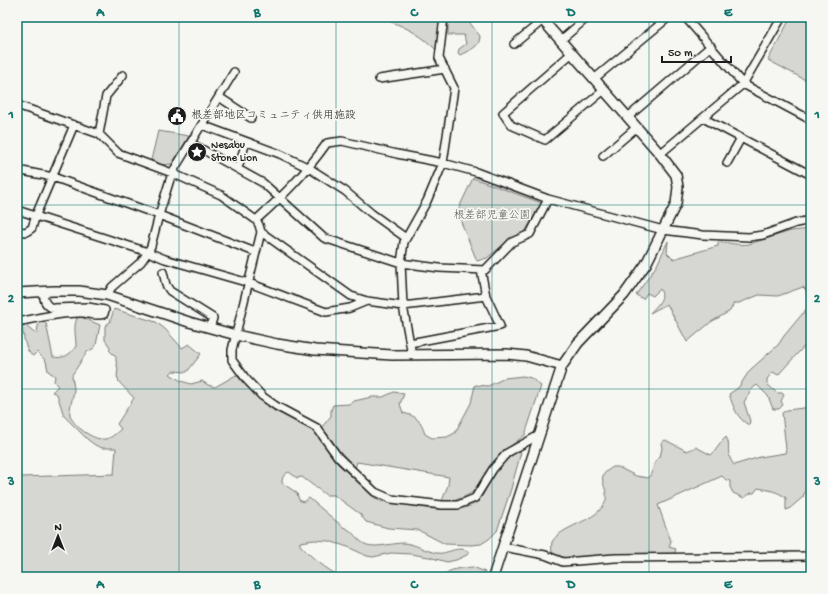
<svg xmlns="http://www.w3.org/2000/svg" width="828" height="594" font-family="'Gochi Hand','Klee One',sans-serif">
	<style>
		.green { fill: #d6d6d2; stroke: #797977 }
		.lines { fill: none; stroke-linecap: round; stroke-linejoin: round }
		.minor-casing { stroke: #1c1c1c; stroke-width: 10 }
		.tertiary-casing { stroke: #1c1c1c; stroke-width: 12 }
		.minor { stroke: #f6f6f2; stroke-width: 7 }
		.tertiary { stroke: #f6f6f2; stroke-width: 9 }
		.grid { fill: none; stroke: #0f766e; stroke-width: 1; stroke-opacity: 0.55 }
		.labels { text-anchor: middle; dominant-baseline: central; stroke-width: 3.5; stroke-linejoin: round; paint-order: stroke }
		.poi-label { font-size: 11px; fill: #1c1c1c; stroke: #f6f6f2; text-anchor: start }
		.park-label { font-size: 11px; fill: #545453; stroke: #f6f6f2 }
		.neatline { fill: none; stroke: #0f766e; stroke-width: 1.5 }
		.grid-label { font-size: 13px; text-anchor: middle; font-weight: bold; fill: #0f766e }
	</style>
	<rect width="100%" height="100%" fill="#f6f6f2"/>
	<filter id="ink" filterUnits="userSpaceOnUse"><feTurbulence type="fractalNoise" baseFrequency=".025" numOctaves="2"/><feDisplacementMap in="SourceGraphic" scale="8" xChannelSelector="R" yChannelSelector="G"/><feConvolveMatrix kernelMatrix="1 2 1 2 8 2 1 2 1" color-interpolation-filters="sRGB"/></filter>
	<g filter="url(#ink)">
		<path class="green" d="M 390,17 L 440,17 L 437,51 C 423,36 408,28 389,21 Z
			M 448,17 L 459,20 L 466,18 L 480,36 C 480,48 469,50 460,55 L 458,53 L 459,49 L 466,44 L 464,35 L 448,35 Z
			M 791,17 L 803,17 L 811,21 L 811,83 L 768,60 Z
			M 158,131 L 189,136 L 172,164 L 161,165 L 151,160 Z
			M 473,178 L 539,202 L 541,204 L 525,232 L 508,241 L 487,258 L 477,261 L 457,212 Z
			M 811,229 L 811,341 L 808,342 L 778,375 L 773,372 L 767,379 L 767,384 L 777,393 L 782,393 L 784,395 L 781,401 L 783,405 L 779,409 L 773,409 L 768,396 L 757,385 L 752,389 L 744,402 L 750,421 L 749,425 C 737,419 733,406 729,394 L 738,388 L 750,370 L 778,345 L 784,336 L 808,307 L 806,290 L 803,287 L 778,296 L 759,295 L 739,303 L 734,303 L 730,311 L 711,322 L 687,342 L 667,304 L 650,313 C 656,306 666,299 660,289 L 653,296 L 647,293 L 643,299 L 636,295 L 657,265 L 668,241 L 667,253 L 673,259 L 718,246 L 718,242 C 728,242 739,246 749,244 L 791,231 Z
			M 114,309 L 156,322 L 165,329 L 182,348 L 189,344 L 201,354 L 187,372 L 173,371 L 170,374 L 181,381 L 191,384 L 202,381 L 208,385 L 215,387 L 236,375 L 266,405 L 275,411 L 304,424 L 315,431 L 332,457 L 338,464 L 375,498 L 383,502 L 385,500 C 408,505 460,518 478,501 C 485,494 489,481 493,473 C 476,490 467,501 442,501 L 448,485 L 449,477 L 357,462 L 355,468 L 339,450 L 322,427 L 331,416 L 331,410 L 333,405 L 349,404 L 354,401 L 372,397 L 383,397 L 394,392 L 404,394 L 400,404 L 403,413 C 417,416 420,420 425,434 L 432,438 L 447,437 L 455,433 L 471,403 L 475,385 L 488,386 L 505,378 L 523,376 L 531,378 L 541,386 L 525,435 L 508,448 L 505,461 L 518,451 L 521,452 L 511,489 L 497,531 L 489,539 L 481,544 L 472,545 L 445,544 L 418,530 L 388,528 L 366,522 L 360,514 L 334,495 L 326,495 L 302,477 L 297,478 L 289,472 C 284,474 282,477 282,483 L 297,493 L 299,500 L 304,502 L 309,498 L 343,527 C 354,530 356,541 367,545 C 379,548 392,543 404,543 C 416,544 425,551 437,553 C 447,555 458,544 469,552 L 467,555 L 456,560 L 447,562 L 429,557 L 411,554 L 391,553 L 373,557 L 367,556 L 348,547 L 329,541 L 314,540 L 300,542 L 300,545 C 312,558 326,569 341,577 L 17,577 L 17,484 L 20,483 L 21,477 L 114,474 L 116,448 L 102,448 L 95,445 L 87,439 L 64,416 L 57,394 L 52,392 L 58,386 L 54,382 L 55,376 L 48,371 L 46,361 L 37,352 L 33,356 C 24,350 24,336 22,326 L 25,325 L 33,332 L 37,333 L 38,326 L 41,321 L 46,323 L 53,357 C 64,359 70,355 76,346 C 76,336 73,327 77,318 L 81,317 L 100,325 L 96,345 L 94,348 L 87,352 L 72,375 C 72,380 74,385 74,390 C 73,399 69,407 70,415 C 73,426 94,441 105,439 C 112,438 116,433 121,429 L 117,424 L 134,398 L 119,382 L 117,376 L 118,369 L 116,361 L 116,357 L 109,350 L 110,347 L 105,340 L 105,326 L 110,322 Z
			M 811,407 L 811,488 L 807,487 L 805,491 L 803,497 L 789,509 L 786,510 L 786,498 C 778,491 768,490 758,488 L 754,493 L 751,493 L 744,498 L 733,493 L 730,487 L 730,481 L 726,480 L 722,476 L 658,505 L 671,541 L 669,547 L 676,549 L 674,555 L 566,558 L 552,554 C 552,550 551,546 552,542 C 558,530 583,523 594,515 C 619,497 597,484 604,474 C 606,471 610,469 613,467 L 618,467 L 636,476 L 648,478 C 654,472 652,462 660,457 L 662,448 L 661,443 L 665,440 L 687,451 L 696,447 L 711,455 C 717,450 720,442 726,437 C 732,446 724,452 734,465 L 760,457 L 785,453 L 786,449 L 782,413 L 787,410 Z
			M 473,567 L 485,572 L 483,577 L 442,577 C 448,568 464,568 473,567 Z"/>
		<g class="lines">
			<g class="minor-casing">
				<path id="minor" d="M 685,17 L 743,84 L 811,120
					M 810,17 L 811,17
					M 561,40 L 588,17
					M 514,44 L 543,20
					M 572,53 L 503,113 L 511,125 L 545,140 L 604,90
					M 379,79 L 445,69
					M 594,79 L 669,17
					M 219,97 L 251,118
					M 17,105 L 99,134 L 118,153 L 172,173 L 221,195 L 256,220 L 259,225 L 261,232 L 232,350 L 232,360 L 246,379 L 262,396 L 276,406 L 317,428 L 338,457 L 375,492 L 391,499 L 442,505 L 458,505 L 475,498 L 493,469 L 507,453 L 539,435
					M 628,117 L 711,46
					M 703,118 L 811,175
					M 202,125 L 280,154 L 309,168 L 345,191 L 371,213 L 406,238
					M 99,134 L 106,96 L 123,75
					M 191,143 L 263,183 L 324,238 L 401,263 L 439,268 L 485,270 L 512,242 L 530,234 L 548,199
					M 660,154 L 743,84 L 782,17
					M 603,156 L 637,127
					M 727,163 L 741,138
					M 238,168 L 246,142
					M 17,170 L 53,177 L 159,215 L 255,252
					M 17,210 L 148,252 L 165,259 L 249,283 L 326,312 L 350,308 L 367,301
					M 256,220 C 284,195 305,174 327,143 L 342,141 L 397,154 L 443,163 L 476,172 L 548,199 L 663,230 L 703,235 L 749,237 L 763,235 L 796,223 L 811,220
					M 17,231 L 26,232 L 32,228 L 36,215 L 74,125
					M 261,232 L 351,296 L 367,301 L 403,306 L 401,263 L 404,242 L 427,201 L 443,163 L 454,88 L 439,58 L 444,17
					M 163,272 L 166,285 L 170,291 L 213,318 L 210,328
					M 107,295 L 112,287 L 141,262 L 148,252 L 151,246 L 159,215 L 172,173 L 234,72
					M 17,322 C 39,318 61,312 83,313 C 90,314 98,317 104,314 L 105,310 L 88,307 L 52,308 C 44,304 44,300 43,291
					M 410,343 L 500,326 L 486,296 L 481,270
					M 412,355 L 403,306 L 486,296
					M 503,547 L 545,555 L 563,562 L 615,558 L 811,556"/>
			</g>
			<g class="tertiary-casing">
				<path id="tertiary" d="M 17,293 L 53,291 L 79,291 L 107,295 L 189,322 L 236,335 L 277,344 L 315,350 L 392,355 L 507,354 L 526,356 L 562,366
					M 493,577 L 562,366 L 578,343 L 624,295 L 646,264 L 676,204 L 678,187 L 676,175 L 660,154 L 540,17"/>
			</g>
			<use href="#minor" class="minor"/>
			<use href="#tertiary" class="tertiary"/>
		</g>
	</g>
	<path class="grid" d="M 179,17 L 179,577M 336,17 L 336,577M 492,17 L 492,577M 649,17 L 649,577M 17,205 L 811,205M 17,389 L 811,389"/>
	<defs>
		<g id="civic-disc" transform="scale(1)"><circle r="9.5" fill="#1c1c1c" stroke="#f6f6f2"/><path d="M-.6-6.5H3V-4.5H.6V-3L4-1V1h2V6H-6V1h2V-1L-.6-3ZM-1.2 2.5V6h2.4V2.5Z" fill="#fff"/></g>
		<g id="sight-disc" transform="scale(1)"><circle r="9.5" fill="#1c1c1c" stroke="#f6f6f2"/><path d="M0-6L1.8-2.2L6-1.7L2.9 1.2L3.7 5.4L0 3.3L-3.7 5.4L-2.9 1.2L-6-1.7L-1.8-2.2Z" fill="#fff"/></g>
	</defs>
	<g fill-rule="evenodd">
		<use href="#civic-disc" x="177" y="116"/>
		<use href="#sight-disc" x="197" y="152"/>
	</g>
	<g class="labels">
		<g class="poi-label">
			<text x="191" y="116">根差部地区コミュニティ供用施設</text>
			<text x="211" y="146">Nesabu<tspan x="211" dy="13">Stone Lion</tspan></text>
		</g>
		<g class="park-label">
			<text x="492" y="216">根差部児童公園</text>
		</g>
	</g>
	<rect width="828" height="594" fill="none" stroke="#f6f6f2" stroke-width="44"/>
	<g transform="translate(58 536)" stroke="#f6f6f2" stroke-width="3" paint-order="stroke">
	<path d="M0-3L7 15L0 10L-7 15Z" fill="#1c1c1c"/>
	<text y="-6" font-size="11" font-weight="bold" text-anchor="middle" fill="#1c1c1c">N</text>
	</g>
	<path d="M662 56v6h69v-6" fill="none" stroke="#1c1c1c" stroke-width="2"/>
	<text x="668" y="56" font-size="12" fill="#1c1c1c" stroke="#f6f6f2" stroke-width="3" paint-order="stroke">50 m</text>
	<rect x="22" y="22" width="784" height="550" class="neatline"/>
	<g class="grid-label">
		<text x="100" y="16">A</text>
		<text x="257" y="16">B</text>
		<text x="414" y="16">C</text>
		<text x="571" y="16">D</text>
		<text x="728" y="16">E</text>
		<text x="11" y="118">1</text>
		<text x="817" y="118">1</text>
		<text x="11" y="302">2</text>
		<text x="817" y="302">2</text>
		<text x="11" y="485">3</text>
		<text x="817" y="485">3</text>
		<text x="100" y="588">A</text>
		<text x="257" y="588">B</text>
		<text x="414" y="588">C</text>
		<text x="571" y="588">D</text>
		<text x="728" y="588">E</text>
	</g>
</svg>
